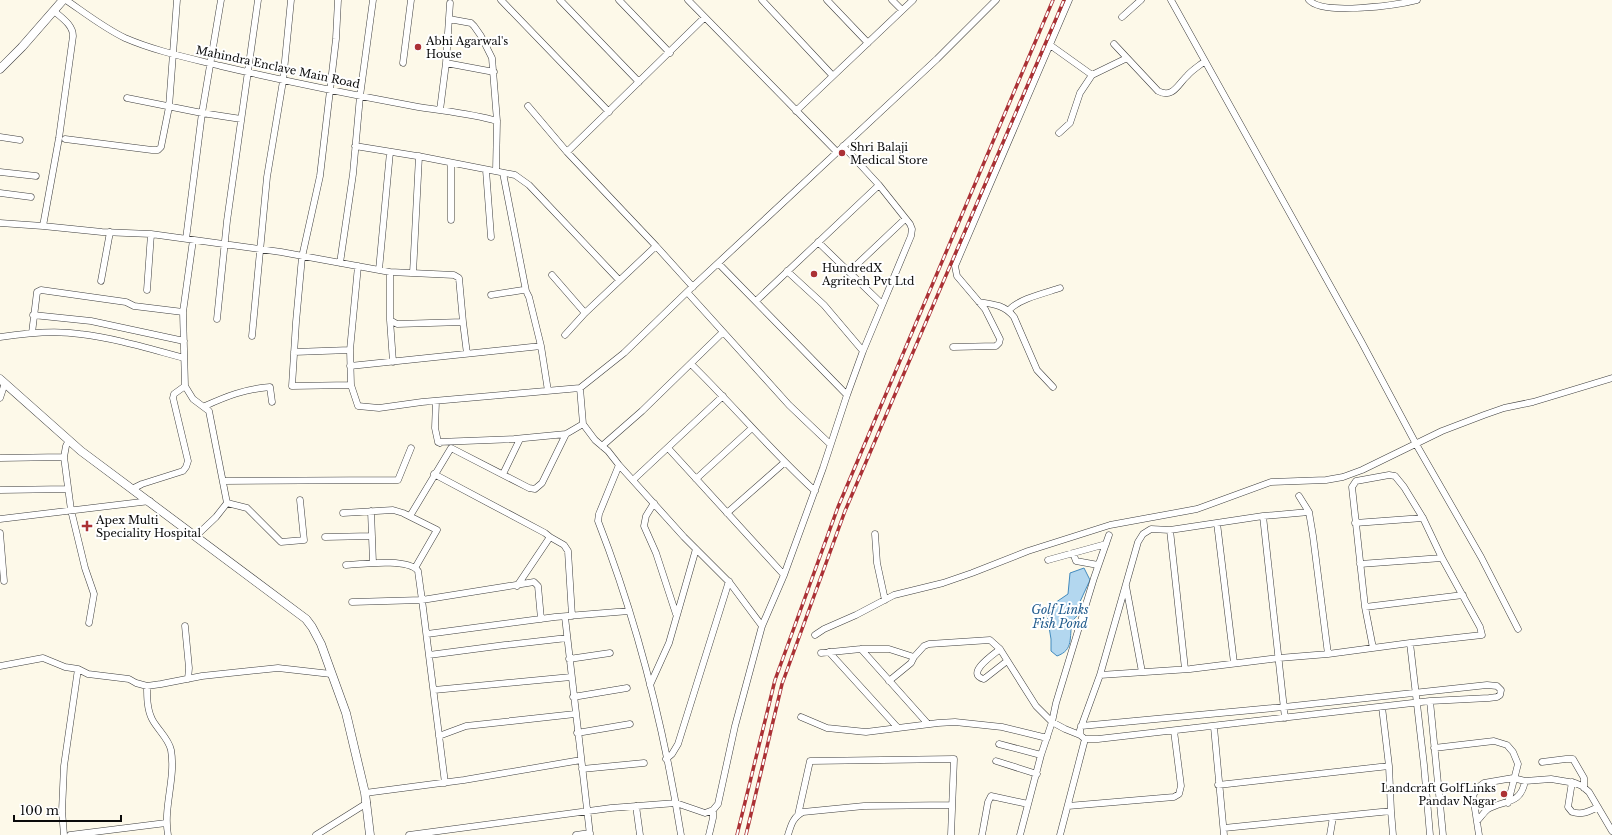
<svg xmlns="http://www.w3.org/2000/svg" width="1612" height="835" font-family="'Libre Baskerville',serif">
	<style>
		.water { fill: #b3d7ef; stroke: #428abe }
		.lines { fill: none; stroke-linecap: round; stroke-linejoin: round }
		.minor-casing { stroke: #3d3d3d; stroke-width: 7 }
		.tertiary-casing { stroke: #3d3d3d; stroke-width: 9 }
		.minor { stroke: #fff; stroke-width: 6 }
		.tertiary { stroke: #fff; stroke-width: 8 }
		.rail-casing { stroke: #ab3135; stroke-width: 3.5 }
		.rail { stroke: #fff; stroke-width: 2; stroke-dasharray: 6; stroke-linecap: butt }
		.poi-dot { fill: #ab3135; stroke: #fff; stroke-width: 1.5 }
		.labels { text-anchor: middle; dominant-baseline: central; stroke-width: 4; stroke-linejoin: round; paint-order: stroke }
		.poi-label { font-size: 11px; fill: #0a0a0a; stroke: #fff; text-anchor: start }
		.street-label { font-size: 11px; fill: #0a0a0a; stroke: #fff }
		.water-label { font-size: 12px; font-style: italic; fill: #225c8d; stroke: #fff }
	</style>
	<rect width="100%" height="100%" fill="#fdf9e9"/>
	<path class="water" d="M 1084,568 L 1090,580 L 1078,606 L 1080,613 C 1077,616 1073,619 1072,623 C 1069,637 1074,650 1057,656 L 1051,651 L 1051,639 L 1046,609 L 1068,594 L 1070,573 Z"/>
	<g class="lines">
		<g class="minor-casing">
			<path id="minor" d="M 66,0 C 85,13 104,28 125,38 C 155,51 189,58 221,66 C 285,81 349,94 413,106 C 441,111 469,113 497,121
				M 338,0 L 336,39 L 320,176 L 302,257 L 296,322 L 292,386 L 351,385
				M 501,0 L 609,112
				M 560,0 L 639,82
				M 619,0 L 670,53
				M 688,0 L 837,152
				M 762,0 L 833,76
				M 827,0 L 868,43
				M 892,0 L 902,10
				M 1171,0 L 1361,341 L 1416,444 L 1481,557 L 1518,629
				M 1309,0 C 1323,16 1397,5 1417,0
				M 1122,17 L 1141,0
				M 449,19 L 471,23 L 474,26 L 481,36 L 492,58 L 497,121 L 496,171
				M 1114,44 L 1158,91 C 1173,99 1178,84 1187,76 C 1192,70 1199,66 1205,61
				M 1050,45 L 1092,75
				M 403,63 L 411,0
				M 446,63 L 494,72
				M 127,98 L 202,113 L 241,119
				M 528,106 L 567,152 L 656,246 L 693,287
				M 440,110 L 446,63 L 450,3
				M 796,111 L 913,0
				M 1059,133 L 1070,123 L 1080,93 L 1092,75 L 1127,58
				M 0,137 L 20,140
				M 65,139 L 152,150 L 158,150 L 161,147 L 169,107 L 177,0
				M 355,146 L 423,157 L 515,175 L 529,185 L 619,280
				M 567,152 L 704,18
				M 451,163 L 451,220
				M 486,170 L 491,237
				M 0,172 L 36,176
				M 503,173 L 526,291
				M 0,193 L 31,197
				M 0,223 L 43,226 L 102,232 L 151,234 L 281,252 L 390,272 L 454,275 L 459,278 L 463,322
				M 43,226 L 59,138 L 73,36 C 73,25 62,18 54,11
				M 186,239 L 202,113 L 221,0
				M 193,240 L 183,312 L 185,386 L 193,399 L 209,411 L 227,503 L 216,517 L 196,536
				M 818,242 L 882,304
				M 340,263 L 353,174 L 360,96 L 373,0
				M 719,264 L 847,395
				M 358,266 L 350,350 L 351,385 L 358,406 L 379,408 L 422,402 L 580,388 L 624,353 L 687,292 L 937,59 L 996,0
				M 379,270 L 390,152
				M 787,271 L 824,305 L 863,351
				M 390,272 L 390,320 L 397,324 L 463,322 L 467,354
				M 849,272 L 905,219
				M 413,273 L 419,156
				M 552,275 L 585,313
				M 101,281 L 110,232
				M 147,290 L 151,234
				M 687,292 L 789,405 L 830,444
				M 491,295 L 523,290 L 526,291 L 529,297 L 541,346 L 548,391
				M 756,301 L 879,185
				M 979,302 C 993,304 1005,305 1014,317 L 1037,370 L 1053,387
				M 1009,310 C 1019,299 1045,293 1060,288
				M 33,315 L 91,321 L 184,341
				M 217,319 L 227,221 L 258,0
				M 390,320 L 393,362
				M 32,333 L 37,292 L 41,290 L 126,302 L 134,306 L 183,312
				M 565,335 L 585,313 L 656,246
				M 252,336 L 267,177 L 283,81 L 291,0
				M 0,337 C 26,333 53,330 80,334 C 115,338 150,349 184,358
				M 953,347 L 996,346 L 999,343 L 1000,339 L 985,309 L 957,276 L 955,266 L 1069,0
				M 294,352 L 350,350
				M 691,364 C 733,405 771,451 815,491
				M 350,366 L 541,346
				M 580,388 L 583,424 L 595,440 L 608,451 L 619,465 L 684,537 L 730,583 L 762,626
				M 0,398 L 5,383
				M 436,401 L 435,428 L 438,442 L 440,443
				M 205,406 C 227,396 245,389 270,387 L 272,402
				M 438,442 L 514,439 L 566,434 L 583,424
				M 602,446 L 642,411 L 723,332
				M 668,448 L 784,575
				M 64,457 L 66,446 L 69,440
				M 0,458 L 64,457 L 71,510 L 85,568 L 94,594 L 89,623
				M 619,465 L 599,514 L 598,521 C 637,621 664,728 681,835
				M 434,474 L 545,533 L 550,537 L 517,586
				M 503,474 L 520,439
				M 696,479 L 752,428
				M 633,480 L 723,396
				M 223,481 L 398,480 L 411,448
				M 132,489 L 142,484 L 183,471 L 186,467 L 188,461 L 173,398 L 174,394 L 185,386
				M 0,490 L 68,489
				M 1299,496 L 1309,512
				M 227,503 L 247,508 L 281,542 L 304,540 L 300,500
				M 654,503 L 646,516 L 644,526 L 656,553 L 676,614
				M 371,511 L 373,563
				M 343,513 L 393,510 L 403,513 L 437,530 L 415,568
				M 727,513 L 785,462
				M 410,516 L 451,448 L 529,488 L 535,489 L 542,483 L 566,434
				M 1263,516 L 1285,718
				M 0,519 L 150,501
				M 1217,523 L 1234,663
				M 1355,523 L 1423,518
				M 1170,530 L 1185,669
				M 0,533 L 4,581
				M 875,534 L 877,563 L 885,600
				M 325,537 L 372,536
				M 550,537 L 564,545 L 568,551 L 572,616
				M 1073,553 L 1076,561 L 1098,565
				M 1048,560 L 1106,544
				M 1360,564 L 1442,558
				M 346,565 C 362,564 408,558 418,571 L 422,600 L 352,602
				M 1126,586 L 1142,672
				M 1365,607 L 1463,595
				M 565,617 L 590,835
				M 185,626 L 189,668 L 188,679
				M 427,634 L 555,617 L 629,611
				M 815,635 L 824,629 L 856,615 L 894,595 L 943,583 L 972,573 L 1028,551 L 1110,525 L 1197,509 L 1271,482 L 1326,480 L 1343,477 L 1362,470 L 1442,431 L 1484,415 L 1504,408 L 1533,402 L 1612,378
				M 1410,643 L 1424,765 L 1430,835
				M 861,649 L 928,724
				M 1000,649 C 994,654 964,674 984,679 L 1007,661
				M 829,652 L 898,728
				M 821,653 L 861,649 L 889,649 L 914,657 L 924,646 L 929,644 L 990,640 L 1000,649 L 1036,706 L 1052,722 L 1065,729 L 1080,735
				M 429,655 L 505,645 L 567,638
				M 569,659 L 610,653
				M 0,666 L 43,658 L 65,667 L 78,669 L 88,674 L 129,679 L 136,683 L 147,686 L 161,684 L 202,676 L 278,668 L 331,674
				M 1100,675 L 1190,669 L 1279,658 L 1328,654 L 1410,643 L 1482,635 L 1480,627 L 1442,558 L 1423,518 L 1404,487 L 1395,476 L 1389,475 L 1356,481 L 1352,487 L 1365,607 L 1373,648
				M 889,681 L 911,663 L 914,657
				M 650,685 L 669,643 L 696,549
				M 147,686 C 147,697 147,709 152,719 C 157,729 169,739 171,750 C 176,778 163,807 168,835
				M 434,690 L 571,677
				M 573,697 L 627,688
				M 1430,701 L 1443,835
				M 801,717 L 827,728 L 866,732 L 938,723 L 955,722 L 1002,727 L 1047,738
				M 1081,726 L 1284,707 L 1487,685 L 1497,686 L 1501,690 L 1500,695 L 1497,697 L 1489,698 L 1430,701 L 1098,739 L 1085,739 L 1080,735 L 1080,730 L 1100,675 L 1138,542 L 1143,534 L 1151,529 L 1170,530 L 1263,516 L 1309,512 L 1313,536 L 1328,654
				M 1214,727 L 1224,835
				M 577,733 L 630,724
				M 439,736 L 466,726 L 575,714
				M 999,744 L 1041,755
				M 1434,748 L 1494,741 L 1507,745 L 1513,752 L 1518,764 L 1508,803
				M 666,759 L 672,754 L 678,744 L 729,581
				M 996,761 L 1037,774
				M 1542,762 L 1566,759 L 1573,759 L 1584,778 L 1584,788
				M 582,769 L 644,763
				M 1572,782 L 1568,807 L 1572,812 C 1582,815 1588,812 1598,807
				M 445,783 L 422,600 L 534,582 L 538,586 L 541,619
				M 1218,785 L 1389,766
				M 365,793 L 464,780 L 581,760
				M 636,806 L 640,835
				M 1068,806 L 1174,797 L 1179,794 L 1181,786 L 1174,731
				M 1391,811 L 1393,835
				M 798,815 L 810,761 L 954,759 L 951,835
				M 1477,821 C 1481,817 1484,812 1488,809 C 1504,800 1521,805 1525,781
				M 1224,828 L 1391,811 L 1389,766 L 1382,707
				M 64,835 L 62,811 L 64,766 L 78,669
				M 70,835 L 166,823
				M 316,835 L 367,803
				M 409,835 L 611,808 L 676,803 L 705,813 L 713,810 L 718,804 L 735,726 L 762,626 L 784,575 L 823,468 L 847,395 L 863,351 L 911,236 L 912,229 L 910,224 L 879,185 L 843,146
				M 576,835 L 590,833
				M 709,835 L 713,818 L 713,810
				M 788,835 C 791,825 793,817 803,812 L 864,806 L 952,805
				M 982,835 L 988,802 L 991,796 L 1028,804
				M 1020,835 L 1041,755 L 1052,722 L 1056,703 L 1094,578 L 1109,535
				M 1060,835 L 1085,739
				M 1330,835 L 1333,817
				M 1479,835 L 1473,796 L 1476,789 L 1484,783 L 1513,778 L 1525,781 L 1551,779 L 1575,783 L 1582,786 L 1589,792 L 1612,831"/>
		</g>
		<g class="tertiary-casing">
			<path id="tertiary" d="M 0,69 L 22,47 L 63,0
				M 0,379 L 81,451 L 306,619 L 312,627 L 321,644 L 346,713 L 365,793 L 370,835"/>
		</g>
		<use href="#minor" class="minor"/>
		<use href="#tertiary" class="tertiary"/>
		<g class="rail-casing">
			<path id="rail" d="M 737,835 L 775,680 L 838,507 L 1053,0
				M 746,835 L 782,684 L 845,511 L 1064,0"/>
		</g>
		<use href="#rail" class="rail"/>
	</g>
	<g class="poi-dot">
		<circle cx="418" cy="47" r="4"/>
		<circle cx="842" cy="153" r="4"/>
		<circle cx="814" cy="274" r="4"/>
		<path d="M85 520h4v4h4v4h-4v4h-4v-4h-4v-4h4z"/>
		<circle cx="1504" cy="794" r="4"/>
	</g>
	<g class="labels">
		<g class="poi-label">
			<text x="426" y="41">Abhi Agarwal's<tspan x="426" dy="13">House</tspan></text>
			<text x="850" y="147">Shri Balaji<tspan x="850" dy="13">Medical Store</tspan></text>
			<text x="822" y="268">HundredX<tspan x="822" dy="13">Agritech Pvt Ltd</tspan></text>
			<text x="96" y="520">Apex Multi<tspan x="96" dy="13">Speciality Hospital</tspan></text>
			<text x="1496" y="788" text-anchor="end">Landcraft GolfLinks<tspan x="1496" dy="13">Pandav Nagar</tspan></text>
		</g>
		<g class="street-label">
			<text transform="translate(278 67) rotate(12)">Mahindra Enclave Main Road</text>
		</g>
		<g class="water-label">
			<text x="1060" y="609">Golf Links<tspan x="1060" dy="14">Fish Pond</tspan></text>
		</g>
	</g>
	<path d="M14 815v6h107v-6" fill="none" stroke="#0a0a0a" stroke-width="2"/>
	<text x="20" y="815" font-size="12" fill="#0a0a0a" stroke="#ffffff" stroke-width="3" paint-order="stroke">100 m</text>
</svg>
